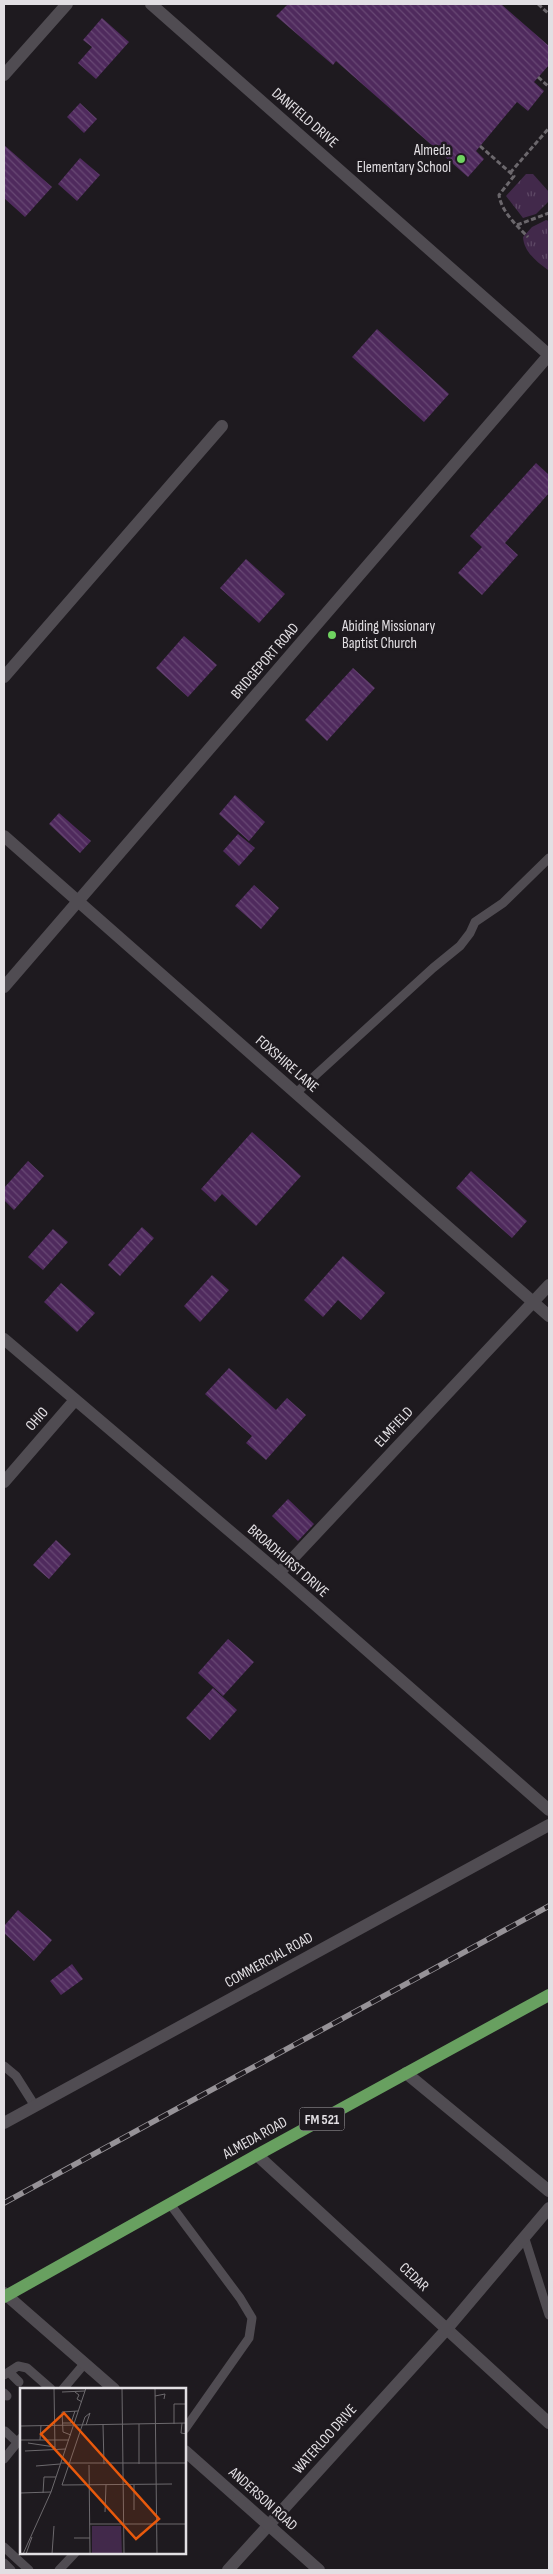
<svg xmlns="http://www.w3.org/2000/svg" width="553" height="2574" font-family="'Sofia Sans Condensed',sans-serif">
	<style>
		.grass { fill: url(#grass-tufts) }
		.building { fill: url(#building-back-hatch) }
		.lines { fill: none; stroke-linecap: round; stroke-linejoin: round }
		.path { stroke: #6b676c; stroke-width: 3; stroke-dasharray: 5 2.5; stroke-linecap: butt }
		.service { stroke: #504c52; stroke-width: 9 }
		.minor { stroke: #504c52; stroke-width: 12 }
		.tertiary { stroke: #504c52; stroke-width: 12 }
		.primary { stroke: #68a060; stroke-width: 12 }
		.rail-casing { stroke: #969297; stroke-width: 5.5 }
		.rail { stroke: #1e1a1f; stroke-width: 4; stroke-dasharray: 11; stroke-linecap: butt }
		.poi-dot { fill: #6fd360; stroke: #1e1a1f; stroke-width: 2 }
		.labels { text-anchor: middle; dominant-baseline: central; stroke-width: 5; stroke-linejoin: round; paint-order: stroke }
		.shield { fill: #1e1a1f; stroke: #a7a4a8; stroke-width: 1 }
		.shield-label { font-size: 14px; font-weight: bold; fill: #e2dfe3 }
		.street-label { font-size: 15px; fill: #e2dfe3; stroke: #1e1a1f }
		.poi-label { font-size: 15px; fill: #e2dfe3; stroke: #1e1a1f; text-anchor: end }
		.inset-road { fill: none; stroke: #6c696d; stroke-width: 1 }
		.view { fill: #e8590c; fill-opacity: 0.15; stroke: #e8590c; stroke-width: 2.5 }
		.inset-edge { fill: none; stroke: #e2dfe3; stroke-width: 2.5 }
	</style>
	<defs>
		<pattern id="grass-tufts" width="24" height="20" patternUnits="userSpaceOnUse" patternTransform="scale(1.25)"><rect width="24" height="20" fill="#42294b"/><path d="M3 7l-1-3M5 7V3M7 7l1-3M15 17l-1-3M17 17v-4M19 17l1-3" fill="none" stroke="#5d4865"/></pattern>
		<pattern id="building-back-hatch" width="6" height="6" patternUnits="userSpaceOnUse" patternTransform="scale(1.25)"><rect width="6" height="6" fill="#4f2a5d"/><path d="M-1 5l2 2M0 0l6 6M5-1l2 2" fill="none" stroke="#684874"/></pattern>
	</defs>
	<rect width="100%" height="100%" fill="#1e1a1f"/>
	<path class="grass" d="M 526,174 L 533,174 L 549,192 L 549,201 L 536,214 L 523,218 L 506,196 Z
		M 546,220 L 549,221 L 548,270 C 536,261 524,252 523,237 L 532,227 Z"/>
	<path class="building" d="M 288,4 L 501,4 L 549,46 L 549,65 L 534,82 L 544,91 L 528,111 L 517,102 L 476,151 L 484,159 L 468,177 L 336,61 L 333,65 L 276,16 Z
		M 102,18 L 129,42 L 96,79 L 78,63 L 92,47 L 83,40 Z
		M 80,103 L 97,119 L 84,133 L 67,117 Z
		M 4,145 L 52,187 L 25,217 L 4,198 Z
		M 80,158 L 100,175 L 77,201 L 58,184 Z
		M 377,329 L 449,394 L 424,422 L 352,357 Z
		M 536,463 L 549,475 L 549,493 L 505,543 L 518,555 L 482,595 L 458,573 L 482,547 L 470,536 Z
		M 246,559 L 285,594 L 259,623 L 220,588 Z
		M 184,636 L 217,665 L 188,697 L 156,668 Z
		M 353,668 L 375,688 L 327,741 L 305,720 Z
		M 235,795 L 265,822 L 249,841 L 219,814 Z
		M 59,813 L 91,841 L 80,853 L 49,824 Z
		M 238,834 L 255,848 L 239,866 L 223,851 Z
		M 254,885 L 279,908 L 261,929 L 235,906 Z
		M 252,1132 L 301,1176 L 256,1226 L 222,1194 L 215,1202 L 201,1189 Z
		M 28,1161 L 44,1176 L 14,1210 L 4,1200 L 4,1188 Z
		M 471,1171 L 527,1221 L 512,1238 L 456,1188 Z
		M 142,1227 L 154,1238 L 120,1276 L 108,1265 Z
		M 53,1229 L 68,1242 L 43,1270 L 28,1257 Z
		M 343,1256 L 385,1293 L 361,1320 L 338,1300 L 323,1317 L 304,1300 Z
		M 212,1275 L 229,1290 L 200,1322 L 184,1306 Z
		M 61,1283 L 95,1313 L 77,1332 L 44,1302 Z
		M 229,1368 L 276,1410 L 287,1398 L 306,1415 L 266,1460 L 246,1443 L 252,1436 L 205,1394 Z
		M 288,1499 L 314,1524 L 298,1541 L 272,1516 Z
		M 56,1540 L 71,1554 L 49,1579 L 33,1565 Z
		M 228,1639 L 254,1662 L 223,1696 L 198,1673 Z
		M 213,1688 L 237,1710 L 210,1740 L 186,1718 Z
		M 18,1910 L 52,1940 L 34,1961 L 4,1933 L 4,1926 Z
		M 72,1964 L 83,1979 L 61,1995 L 50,1981 Z"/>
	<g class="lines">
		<path class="path" d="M 538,4 L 549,14
			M 538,77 L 549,87
			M 480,146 L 514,176 L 499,195 C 501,211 517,226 528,237
			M 510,173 L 549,128
			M 517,225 L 549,213"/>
		<path class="service" d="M 296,1093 L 433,968 L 460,946 L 470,933 L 475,922 L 503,903 L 549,858
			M 4,2066 L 16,2076 L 35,2106
			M 170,2204 L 240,2298 L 252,2318 L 249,2338 L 185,2429
			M 525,2239 L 549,2315
			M 9,2372 L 19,2382
			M 4,2375 L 18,2366 L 27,2368 L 51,2389
			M 63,2389 L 85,2363
			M 4,2393 L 7,2396
			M 5,2431 L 18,2443
			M 4,2459 L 21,2438
			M 4,2547 L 29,2570
			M 4,2563 L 11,2570
			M 59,2570 L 75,2553"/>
		<path class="minor" d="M 151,4 L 549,355
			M 4,677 L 222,426
			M 4,836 L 549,1316
			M 4,987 L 549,355
			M 4,1339 L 279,1573 L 549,1810
			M 4,1482 L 75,1400
			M 279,1573 L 549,1285
			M 406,2073 L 549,2191
			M 4,2123 L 549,1825
			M 257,2155 L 549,2423
			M 228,2570 L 446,2330 L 549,2208"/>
		<path class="tertiary" d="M 4,75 L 67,4
			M 4,2293 L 114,2389
			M 185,2451 L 319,2570"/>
		<path class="primary" d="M 4,2297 L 257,2155 L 549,1995"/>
		<g class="rail-casing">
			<path id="rail" d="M 4,2203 L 549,1906"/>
		</g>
		<use href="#rail" class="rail"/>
	</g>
	<g class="poi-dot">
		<circle cx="461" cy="159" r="5"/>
		<circle cx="332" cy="635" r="5"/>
	</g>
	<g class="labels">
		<rect class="shield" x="299.5" y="2107.5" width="45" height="23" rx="4"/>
		<g class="shield-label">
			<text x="322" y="2119">FM 521</text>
		</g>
		<g class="street-label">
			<text transform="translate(305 118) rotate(41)">DANFIELD DRIVE</text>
			<text transform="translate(265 661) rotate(-49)">BRIDGEPORT ROAD</text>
			<text transform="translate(287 1064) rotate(41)">FOXSHIRE LANE</text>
			<text transform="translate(37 1419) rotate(-49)">OHIO</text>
			<text transform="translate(394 1427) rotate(-47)">ELMFIELD</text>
			<text transform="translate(288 1561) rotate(41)">BROADHURST DRIVE</text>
			<text transform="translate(269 1960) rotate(-29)">COMMERCIAL ROAD</text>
			<text transform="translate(255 2138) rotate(-29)">ALMEDA ROAD</text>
			<text transform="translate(414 2277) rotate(43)">CEDAR</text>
			<text transform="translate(325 2439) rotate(-48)">WATERLOO DRIVE</text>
			<text transform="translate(263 2499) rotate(42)">ANDERSON ROAD</text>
		</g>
		<g class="poi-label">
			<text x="451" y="150">Almeda<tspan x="451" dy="17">Elementary School</tspan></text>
			<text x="342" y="626" text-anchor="start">Abiding Missionary<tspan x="342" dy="17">Baptist Church</tspan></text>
		</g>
	</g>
	<g transform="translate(20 2388)">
		<rect width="166" height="166" fill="#1e1a1f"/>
		<path d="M 72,138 L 101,138 L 102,166 L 72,166 Z" fill="#42294b"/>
		<path class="inset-road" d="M 34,0 L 35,61M 102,0 L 104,166M 135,0 L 137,166M 42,4 L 65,3M 55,4 L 59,7 L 57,11 L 62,14M 135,8 L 145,6 L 144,11M 42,35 L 51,35 L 55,23M 162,35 L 161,45 L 167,46M 119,36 L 119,76M 154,36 L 154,16 L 167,16M 66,37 L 70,25 L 65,29 L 42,97 L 152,96M 83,37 L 84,76M 0,38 L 167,35M 51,47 L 43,44 L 42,24 L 58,23M 1,52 L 49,52M 20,52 L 21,37M 8,55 L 35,59M 5,63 L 46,61M 41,75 L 167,75M 69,77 L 70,166M 16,78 L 40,76M 114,97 L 114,122M 0,105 L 31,104M 23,105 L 24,89 L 36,89M 85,124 L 86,97M 70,136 L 167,136M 54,150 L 70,150M 3,166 L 31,104 L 66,0M 6,166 L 12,149M 32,166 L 34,138"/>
		<path class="view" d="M 44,25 L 139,131 L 116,151 L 21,46 Z"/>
		<rect width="166" height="166" class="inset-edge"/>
	</g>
	<rect width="553" height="2574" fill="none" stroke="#e2dfe3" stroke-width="10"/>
</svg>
